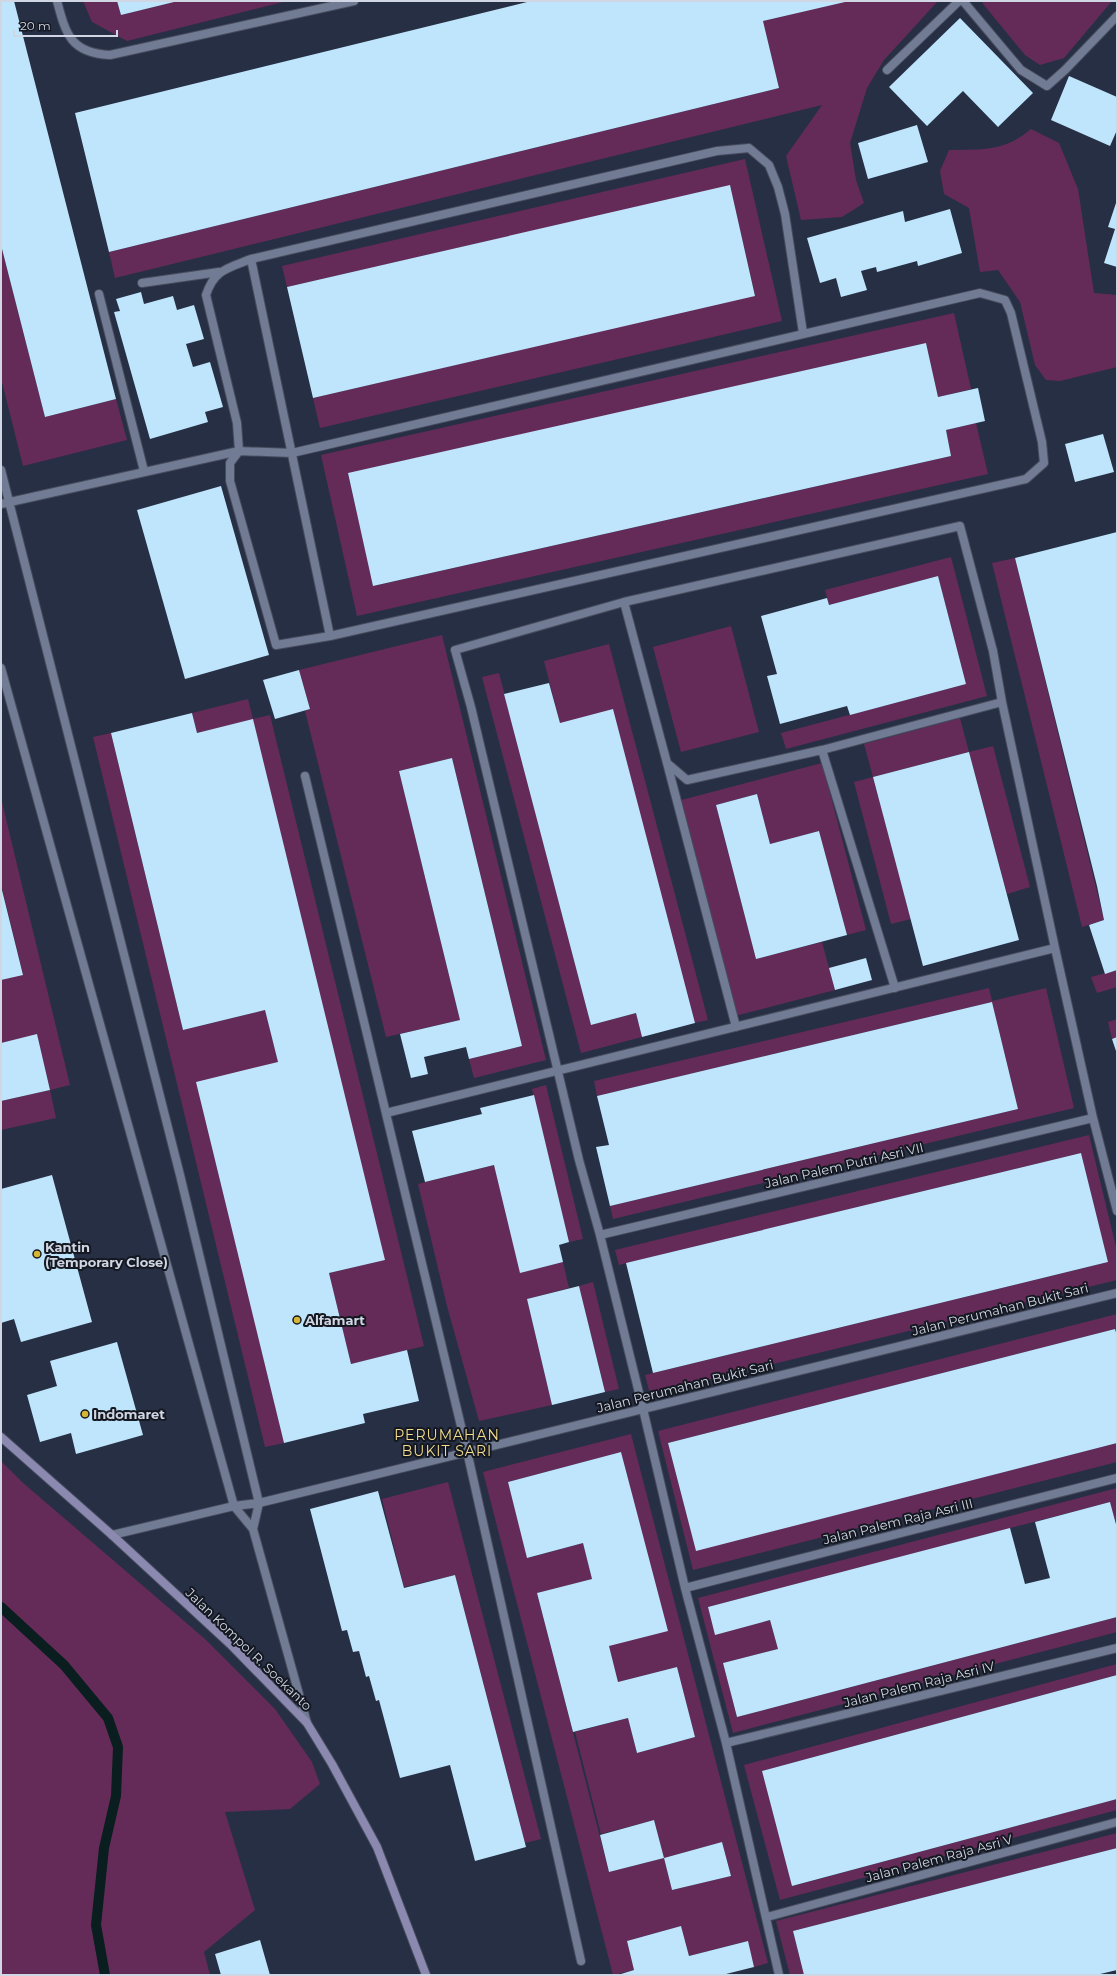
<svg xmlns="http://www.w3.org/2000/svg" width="1118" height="1976" font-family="Montserrat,sans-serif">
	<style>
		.green { fill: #652b58; fill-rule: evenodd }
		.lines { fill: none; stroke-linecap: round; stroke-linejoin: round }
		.stream { stroke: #0b1e1f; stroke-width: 10 }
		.building { fill: #bee5fb }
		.minor-casing { stroke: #464c5e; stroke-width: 10 }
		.secondary-casing { stroke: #464c5e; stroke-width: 10 }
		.minor { stroke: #717b93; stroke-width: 8 }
		.secondary { stroke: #8b89af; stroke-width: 8 }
		.poi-dot { fill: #d6b534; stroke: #141821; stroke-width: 1.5 }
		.labels { text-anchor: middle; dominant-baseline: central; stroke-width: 4; stroke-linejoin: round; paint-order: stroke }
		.street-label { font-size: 13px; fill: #d1d6e4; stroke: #141821 }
		.poi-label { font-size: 13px; font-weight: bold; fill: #d1d6e4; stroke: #141821; text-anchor: start }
		.neighbourhood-label { font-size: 14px; letter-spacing: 1px; fill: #f4dd90; stroke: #141821 }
	</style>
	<rect width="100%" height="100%" fill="#272f44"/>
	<path class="green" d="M 83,1 L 117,1 L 121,15 L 176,1 L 287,1 L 127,41 L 92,22 Z
		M 847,1 L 938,1 L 884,60 L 867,88 L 850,143 L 856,180 L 864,203 L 842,217 L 801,220 L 786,156 L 822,105 L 115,278 L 109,252 L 779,88 L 763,21 Z
		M 983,1 L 1112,1 L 1064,58 L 1040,65 L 1025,55 L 983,4 Z
		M 1031,129 L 1059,143 L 1078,189 L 1094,293 L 1117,295 L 1117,367 L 1060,381 L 1046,380 L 1035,365 L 1020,302 L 998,270 L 980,272 L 969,208 L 944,194 L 940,171 L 949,150 C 982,149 1004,152 1031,129 Z
		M 745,159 L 782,321 L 320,428 L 313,398 L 755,295 L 730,186 L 287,287 L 282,266 Z
		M 1,245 L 45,417 L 116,399 L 127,440 L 23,466 L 1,378 Z
		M 954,313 L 971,389 L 938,397 L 926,343 L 348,474 L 374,586 L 951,456 L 946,430 L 976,423 L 988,474 L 357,616 L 321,455 Z
		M 951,557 L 987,696 L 786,749 L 781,733 L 966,684 L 938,576 L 829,605 L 825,590 Z
		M 1015,558 L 1104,920 L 1082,927 L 992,563 Z
		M 731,626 L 759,732 L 681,752 L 653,647 Z
		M 442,635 L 546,1060 L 474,1078 L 469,1059 L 522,1046 L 452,758 L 399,771 L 460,1020 L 386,1037 L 305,711 L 310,709 L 299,670 Z
		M 609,644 L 708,1020 L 695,1023 L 686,990 L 560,723 L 544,661 Z
		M 499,673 L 591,1025 L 636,1013 L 642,1037 L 581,1053 L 482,677 Z
		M 248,699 L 253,719 L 270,715 L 424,1346 L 351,1364 L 329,1273 L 384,1260 L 253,720 L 197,733 L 192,713 Z
		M 960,718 L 969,752 L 993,746 L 1030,887 L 1007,894 L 969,752 L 873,777 L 911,919 L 891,924 L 854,782 L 873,777 L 864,744 Z
		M 111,733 L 183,1030 L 265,1010 L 278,1062 L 244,1276 L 284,1443 L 265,1447 L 93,737 Z
		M 822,763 L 866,930 L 847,935 L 819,831 L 770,844 L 757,794 L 716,805 L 756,959 L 822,942 L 835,990 L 731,1017 L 674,802 Z
		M 1,798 L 70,1085 L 50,1090 L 56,1118 L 1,1130 L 1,1101 L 50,1090 L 37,1035 L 1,1043 L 1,980 L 23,974 L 1,884 Z
		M 1117,970 L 1117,987 L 1097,993 L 1091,977 Z
		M 989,988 L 992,1001 L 1046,988 L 1074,1108 L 613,1219 L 610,1206 L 1018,1109 L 992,1002 L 597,1096 L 594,1081 Z
		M 1117,1019 L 1117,1037 L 1112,1039 L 1108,1022 Z
		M 546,1085 L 583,1239 L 569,1242 L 532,1089 Z
		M 1089,1135 L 1117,1251 L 1117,1280 L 650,1394 L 645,1375 L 1108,1262 L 1081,1153 L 619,1265 L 615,1250 Z
		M 494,1165 L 530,1270 L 563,1262 L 569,1288 L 527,1299 L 552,1405 L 479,1421 L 447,1306 L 418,1184 Z
		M 593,1282 L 619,1389 L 605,1392 L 579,1286 Z
		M 1117,1314 L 1117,1336 L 1115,1329 L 668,1443 L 696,1550 L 1117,1443 L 1117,1462 L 693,1570 L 658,1431 Z
		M 631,1434 L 768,1963 L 754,1967 L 747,1941 L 689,1956 L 681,1926 L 627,1941 L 634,1970 L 613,1975 L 483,1472 ZM 621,1452 L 632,1495 L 609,1646 L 618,1682 L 677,1667 L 695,1737 L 637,1753 L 628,1718 L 575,1732 L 601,1834 L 654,1820 L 664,1858 L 609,1872 L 537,1593 L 592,1579 L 583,1543 L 528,1558 L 508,1482 ZM 722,1842 L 731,1876 L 672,1890 L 664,1858 Z
		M 1,1461 L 22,1482 L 205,1639 L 275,1709 L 312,1762 L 320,1784 L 290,1809 L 225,1812 L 255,1910 L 204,1952 L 210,1975 L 1,1975 Z
		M 448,1482 L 541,1839 L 525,1843 L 455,1575 L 404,1587 L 382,1499 Z
		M 1117,1488 L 1117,1528 L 1110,1502 L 708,1607 L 715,1634 L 770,1620 L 778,1649 L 723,1663 L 737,1717 L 1117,1617 L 1117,1632 L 733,1733 L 698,1598 Z
		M 1117,1664 L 1117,1675 L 762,1771 L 793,1886 L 1117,1799 L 1117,1810 L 780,1900 L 744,1765 Z
		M 1117,1833 L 1117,1848 L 793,1931 L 804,1975 L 790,1975 L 776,1921 Z"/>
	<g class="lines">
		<path class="stream" d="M 1,1607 L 64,1665 L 108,1718 L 118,1747 L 116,1796 L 104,1848 L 96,1925 L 105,1975"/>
	</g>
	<path class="building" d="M 1,1 L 14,1 L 116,399 L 45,417 L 1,245 Z
		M 117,1 L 174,1 L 174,2 L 121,15 Z
		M 531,1 L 845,2 L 763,21 L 779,88 L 109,252 L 75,113 Z
		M 960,18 L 1033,93 L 998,127 L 963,91 L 927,126 L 889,87 Z
		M 1069,76 L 1117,97 L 1117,130 L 1110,146 L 1051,120 Z
		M 917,125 L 928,162 L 868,179 L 858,143 Z
		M 730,185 L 755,296 L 313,398 L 287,287 Z
		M 1117,200 L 1117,267 L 1104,263 L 1115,229 L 1108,227 Z
		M 950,209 L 962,253 L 918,266 L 917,261 L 877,272 L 876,267 L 861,271 L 867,290 L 841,297 L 836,278 L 820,283 L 807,238 L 903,211 L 905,222 Z
		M 141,292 L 144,304 L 173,296 L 177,310 L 194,305 L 204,339 L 186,344 L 193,367 L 210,362 L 223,407 L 205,412 L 208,422 L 150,439 L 114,312 L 120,311 L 116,299 Z
		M 926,343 L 938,397 L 978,388 L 985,421 L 946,430 L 951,456 L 373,586 L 348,473 Z
		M 1103,434 L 1114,472 L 1075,482 L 1065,444 Z
		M 221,486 L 269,655 L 185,679 L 137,510 Z
		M 1117,532 L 1117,970 L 1105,974 L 1089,925 L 1104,920 L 1097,886 L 1015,558 Z
		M 938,576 L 966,684 L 850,715 L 847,706 L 780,724 L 767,676 L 777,674 L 761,616 L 827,598 L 829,605 Z
		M 299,670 L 310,709 L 275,719 L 263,680 Z
		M 549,683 L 560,723 L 613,709 L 695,1023 L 642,1037 L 636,1013 L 591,1025 L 504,694 Z
		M 192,713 L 197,733 L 253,719 L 385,1260 L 329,1273 L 351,1364 L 407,1350 L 419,1401 L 363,1414 L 365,1423 L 284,1443 L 196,1082 L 278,1062 L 265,1010 L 183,1030 L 111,733 Z
		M 969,752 L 1019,940 L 923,966 L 873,777 Z
		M 452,758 L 522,1046 L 469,1059 L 466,1047 L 424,1057 L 428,1074 L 411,1078 L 400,1034 L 460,1020 L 399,771 Z
		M 757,794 L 770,844 L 819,831 L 847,935 L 756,959 L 716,805 Z
		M 1,886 L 23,975 L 1,980 Z
		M 866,958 L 872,980 L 835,990 L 829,968 Z
		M 992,1002 L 1018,1109 L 610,1206 L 596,1147 L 609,1145 L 597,1096 Z
		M 37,1034 L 50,1090 L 1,1101 L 1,1043 Z
		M 1117,1037 L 1117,1054 L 1112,1039 Z
		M 534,1095 L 569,1242 L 559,1245 L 563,1262 L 520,1273 L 494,1165 L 425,1182 L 412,1131 L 482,1114 L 480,1108 Z
		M 1081,1153 L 1108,1262 L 653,1373 L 626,1263 Z
		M 52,1175 L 92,1322 L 21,1342 L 14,1319 L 1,1323 L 1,1189 Z
		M 579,1286 L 605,1392 L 552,1405 L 527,1299 Z
		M 1115,1329 L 1117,1336 L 1117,1443 L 696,1551 L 668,1443 Z
		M 117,1342 L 143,1435 L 76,1454 L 71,1433 L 40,1442 L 27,1395 L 57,1386 L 50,1361 Z
		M 621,1452 L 668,1631 L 609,1646 L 618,1682 L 677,1667 L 695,1737 L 637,1753 L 628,1718 L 573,1732 L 537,1593 L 592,1579 L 583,1543 L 527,1558 L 508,1482 Z
		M 378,1491 L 404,1588 L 455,1575 L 526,1847 L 475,1861 L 450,1765 L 400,1778 L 379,1700 L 376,1701 L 369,1676 L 366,1677 L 359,1651 L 353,1652 L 347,1630 L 342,1631 L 310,1509 Z
		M 1110,1502 L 1117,1528 L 1117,1617 L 737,1717 L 723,1663 L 778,1649 L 770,1620 L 715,1635 L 708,1607 L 1010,1528 L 1025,1584 L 1050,1578 L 1035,1522 Z
		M 1117,1675 L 1117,1799 L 792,1886 L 762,1771 Z
		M 654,1820 L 664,1858 L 609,1872 L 600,1835 Z
		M 722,1842 L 731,1876 L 672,1890 L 664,1858 Z
		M 1117,1848 L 1117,1970 L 1096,1975 L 804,1975 L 793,1931 Z
		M 681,1926 L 689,1956 L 748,1941 L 754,1967 L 722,1975 L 621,1975 L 621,1974 L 634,1970 L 627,1941 Z
		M 260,1940 L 270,1975 L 221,1975 L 215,1954 Z"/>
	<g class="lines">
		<g class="minor-casing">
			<path id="minor" d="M 57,1 C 66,35 71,53 110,55 L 354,1
				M 963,1 L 1021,70 L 1047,86 L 1065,70 L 1117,16
				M 887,70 L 959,1
				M 251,259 L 330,636
				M 142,283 L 219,272
				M 99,294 L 144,471
				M 1,470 L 180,1175 L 259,1503 L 253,1529
				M 1,504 L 239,451 L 292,453 L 980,293 L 1005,300 L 1011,313 L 1042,442 L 1044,463 L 1026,479 L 330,636 L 276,645 L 230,481 L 230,463 L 239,451 L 237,423 L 206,295 C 214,270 228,268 251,259 L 717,151 L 749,148 L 769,165 L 778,187 L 785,214 L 803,333
				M 624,602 L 667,763 L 687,780 L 822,750 L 895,988
				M 1,668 L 234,1506 L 253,1529 L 307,1723
				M 822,750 L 1002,702
				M 667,763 L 736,1027
				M 305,776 L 467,1451 L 581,1961
				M 386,1113 L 1055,948
				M 600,1235 L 1093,1118
				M 112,1535 L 234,1506 L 259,1503 L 1117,1293
				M 685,1588 L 1117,1478
				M 726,1743 L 1117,1648
				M 767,1917 L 1117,1822
				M 779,1975 L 726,1743 L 685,1588 L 643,1409 L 600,1235 L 579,1160 L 471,707 L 455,650 L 624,602 L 960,526 L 993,651 L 1002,702 L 1055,948 L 1093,1118 L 1117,1211"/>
		</g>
		<g class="secondary-casing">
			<path id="secondary" d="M 1,1437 L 112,1535 L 230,1644 L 307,1723 L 332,1764 L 377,1847 L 426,1975"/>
		</g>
		<use href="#minor" class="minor"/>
		<use href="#secondary" class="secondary"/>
	</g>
	<g class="poi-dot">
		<circle cx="37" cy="1254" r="4"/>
		<circle cx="297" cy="1320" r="4"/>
		<circle cx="85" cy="1414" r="4"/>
	</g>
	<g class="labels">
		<g class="street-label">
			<text transform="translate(844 1165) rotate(-13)">Jalan Palem Putri Asri VII</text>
			<text transform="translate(1000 1309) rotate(-14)">Jalan Perumahan Bukit Sari</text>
			<text transform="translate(685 1386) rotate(-14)">Jalan Perumahan Bukit Sari</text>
			<text transform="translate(898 1521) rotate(-14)">Jalan Palem Raja Asri III</text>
			<text transform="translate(249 1649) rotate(44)">Jalan Kompol R. Soekanto</text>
			<text transform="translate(919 1684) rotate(-14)">Jalan Palem Raja Asri IV</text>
			<text transform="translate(939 1858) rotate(-15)">Jalan Palem Raja Asri V</text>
		</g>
		<g class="poi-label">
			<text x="45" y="1247">Kantin<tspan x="45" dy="15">(Temporary Close)</tspan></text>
			<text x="305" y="1320">Alfamart</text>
			<text x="93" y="1414">Indomaret</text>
		</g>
		<g class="neighbourhood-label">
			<text x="447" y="1435">PERUMAHAN<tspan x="447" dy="16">BUKIT SARI</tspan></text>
		</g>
	</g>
	<rect width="1118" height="1976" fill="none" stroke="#d1d6e4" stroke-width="4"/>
	<path d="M14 30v6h103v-6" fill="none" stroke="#d1d6e4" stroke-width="2"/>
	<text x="20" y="30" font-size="12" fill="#d1d6e4" stroke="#141821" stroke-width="3" paint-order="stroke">20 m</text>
</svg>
